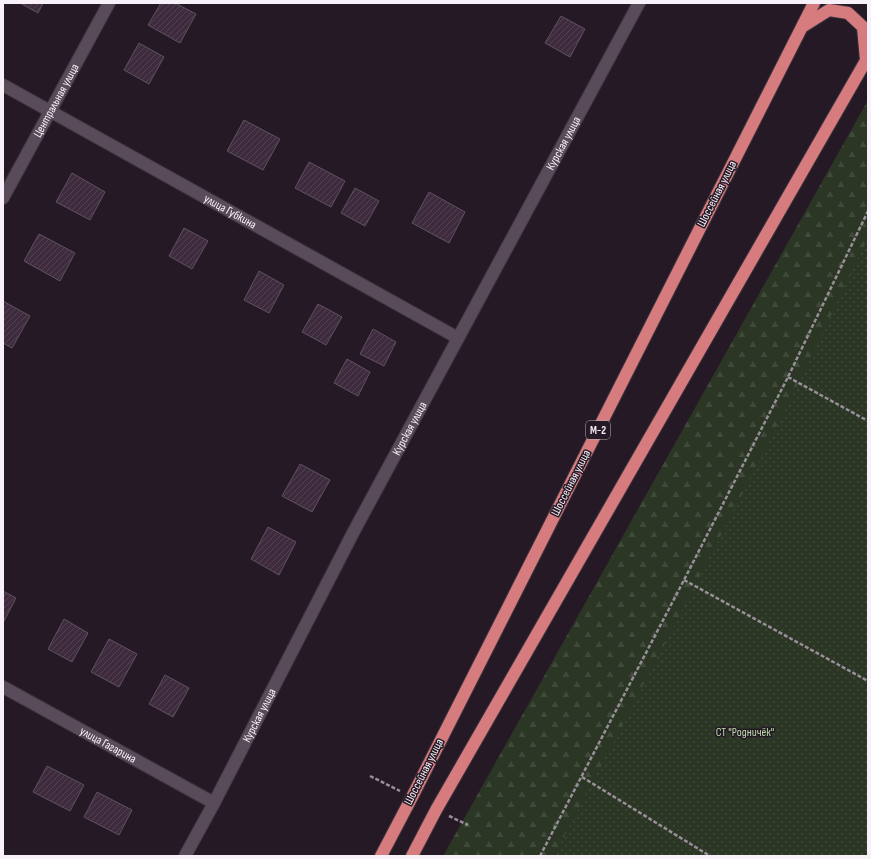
<svg xmlns="http://www.w3.org/2000/svg" width="871" height="859" font-family="'Sofia Sans Condensed',sans-serif">
	<style>
		.grass { fill: url(#grass-dots) }
		.forest { fill: url(#forest-firs) }
		.building { fill: url(#building-hatch); stroke: #5f525f }
		.lines { fill: none; stroke-linecap: round; stroke-linejoin: round }
		.minor-casing { stroke: #3d343d; stroke-width: 14 }
		.trunk-casing { stroke: #3d343d; stroke-width: 14 }
		.path { stroke: #998f99; stroke-width: 2.5; stroke-dasharray: 4 2; stroke-linecap: butt }
		.minor { stroke: #594b59; stroke-width: 12 }
		.trunk { stroke: #d67b7e; stroke-width: 12 }
		.labels { text-anchor: middle; dominant-baseline: central; stroke-width: 3; stroke-linejoin: round; paint-order: stroke }
		.shield { fill: #251925; stroke: #b9b0b9; stroke-width: 1 }
		.shield-label { font-size: 11px; font-weight: bold; fill: #f9f1f9 }
		.street-label { font-size: 12px; fill: #f9f1f9; stroke: #251925 }
		.park-label { font-size: 12px; fill: #bedbab; stroke: #251925 }
	</style>
	<defs>
		<pattern id="grass-dots" width="8" height="8" patternUnits="userSpaceOnUse"><rect width="8" height="8" fill="#2b3624"/><path d="M2 2h.1M6 6h.1" fill="none" stroke="#404a3a" stroke-width="1.8" stroke-linecap="round"/></pattern>
		<pattern id="forest-firs" width="22" height="20" patternUnits="userSpaceOnUse"><rect width="22" height="20" fill="#2b3624"/><path d="M5 1l3.5 6h-7zM16 11l3.5 6h-7z" fill="#404a3a"/></pattern>
		<pattern id="building-hatch" width="6" height="6" patternUnits="userSpaceOnUse"><rect width="6" height="6" fill="#3e2b3e"/><path d="M-1 1l2-2M0 6l6-6M5 7l2-2" fill="none" stroke="#514051"/></pattern>
	</defs>
	<rect width="100%" height="100%" fill="#251925"/>
	<path class="grass" d="M 868,211 L 868,856 L 540,856 Z"/>
	<path class="forest" d="M 868,100 L 868,238 L 799,382 L 695,586 L 554,856 L 443,856 Z"/>
	<path class="building" d="M 20,3 L 43,3 L 38,13 Z
		M 161,3 L 175,3 L 196,14 L 180,43 L 148,25 Z
		M 561,16 L 585,29 L 570,57 L 545,43 Z
		M 139,43 L 164,57 L 149,84 L 124,70 Z
		M 244,120 L 280,139 L 263,170 L 227,151 Z
		M 309,162 L 345,181 L 331,207 L 295,188 Z
		M 72,173 L 105,192 L 90,220 L 56,202 Z
		M 355,188 L 379,201 L 365,226 L 341,213 Z
		M 429,192 L 465,212 L 449,243 L 412,223 Z
		M 184,228 L 208,241 L 192,269 L 169,256 Z
		M 39,234 L 75,253 L 60,281 L 24,261 Z
		M 259,271 L 284,285 L 269,313 L 244,300 Z
		M 3,301 L 30,316 L 12,348 L 3,343 Z
		M 318,304 L 342,317 L 326,345 L 302,332 Z
		M 373,329 L 396,342 L 384,366 L 360,354 Z
		M 347,359 L 370,372 L 358,396 L 334,383 Z
		M 300,464 L 330,480 L 312,512 L 282,496 Z
		M 268,527 L 296,542 L 279,575 L 251,559 Z
		M 3,591 L 16,598 L 3,623 Z
		M 64,619 L 88,633 L 72,662 L 48,649 Z
		M 109,639 L 137,654 L 119,687 L 91,672 Z
		M 165,675 L 189,688 L 173,717 L 149,704 Z
		M 47,766 L 84,785 L 70,811 L 33,792 Z
		M 97,792 L 132,810 L 119,835 L 84,817 Z"/>
	<g class="lines">
		<g class="minor-casing">
			<g id="minor">
				<path id="s1" d="M 3,85 L 458,338"/>
				<path id="s2" d="M 3,198 L 109,3"/>
				<path id="s3" d="M 3,687 L 214,803"/>
				<path id="s4" d="M 185,856 L 214,803 L 354,531 L 639,3"/>
			</g>
		</g>
		<g class="trunk-casing">
			<path id="trunk" d="M 802,27 L 829,10 L 848,13 L 863,27 L 866,60
				M 381,856 L 412,797 L 814,3
				M 412,856 L 436,810 L 868,57"/>
		</g>
		<path class="path" d="M 788,377 L 868,421
			M 684,580 L 868,681
			M 370,776 L 400,791
			M 582,777 L 710,856
			M 449,816 L 468,825
			M 540,856 L 684,580 L 788,377 L 868,211"/>
		<use href="#minor" class="minor"/>
		<use href="#trunk" class="trunk"/>
	</g>
	<g class="labels">
		<rect class="shield" x="586" y="421" width="24" height="18" rx="3"/>
		<g class="shield-label">
			<text x="598" y="430">М-2</text>
		</g>
		<g class="street-label">
			<text stroke="none"><textPath href="#s2" startOffset="111">Центральная улица</textPath></text>
			<text stroke="none"><textPath href="#s4" startOffset="807">Курская улица</textPath></text>
			<text transform="translate(717 194) rotate(-63)">Шоссейная улица</text>
			<text stroke="none"><textPath href="#s1" startOffset="260">улица Губкина</textPath></text>
			<text stroke="none"><textPath href="#s4" startOffset="483">Курская улица</textPath></text>
			<text transform="translate(571 483) rotate(-63)">Шоссейная улица</text>
			<text stroke="none"><textPath href="#s4" startOffset="159">Курская улица</textPath></text>
			<text stroke="none"><textPath href="#s3" startOffset="120">улица Гагарина</textPath></text>
			<text transform="translate(424 772) rotate(-63)">Шоссейная улица</text>
		</g>
		<g class="park-label">
			<text x="745" y="732">СТ "Родничёк"</text>
		</g>
	</g>
	<rect width="871" height="859" fill="none" stroke="#f9f1f9" stroke-width="8"/>
</svg>
